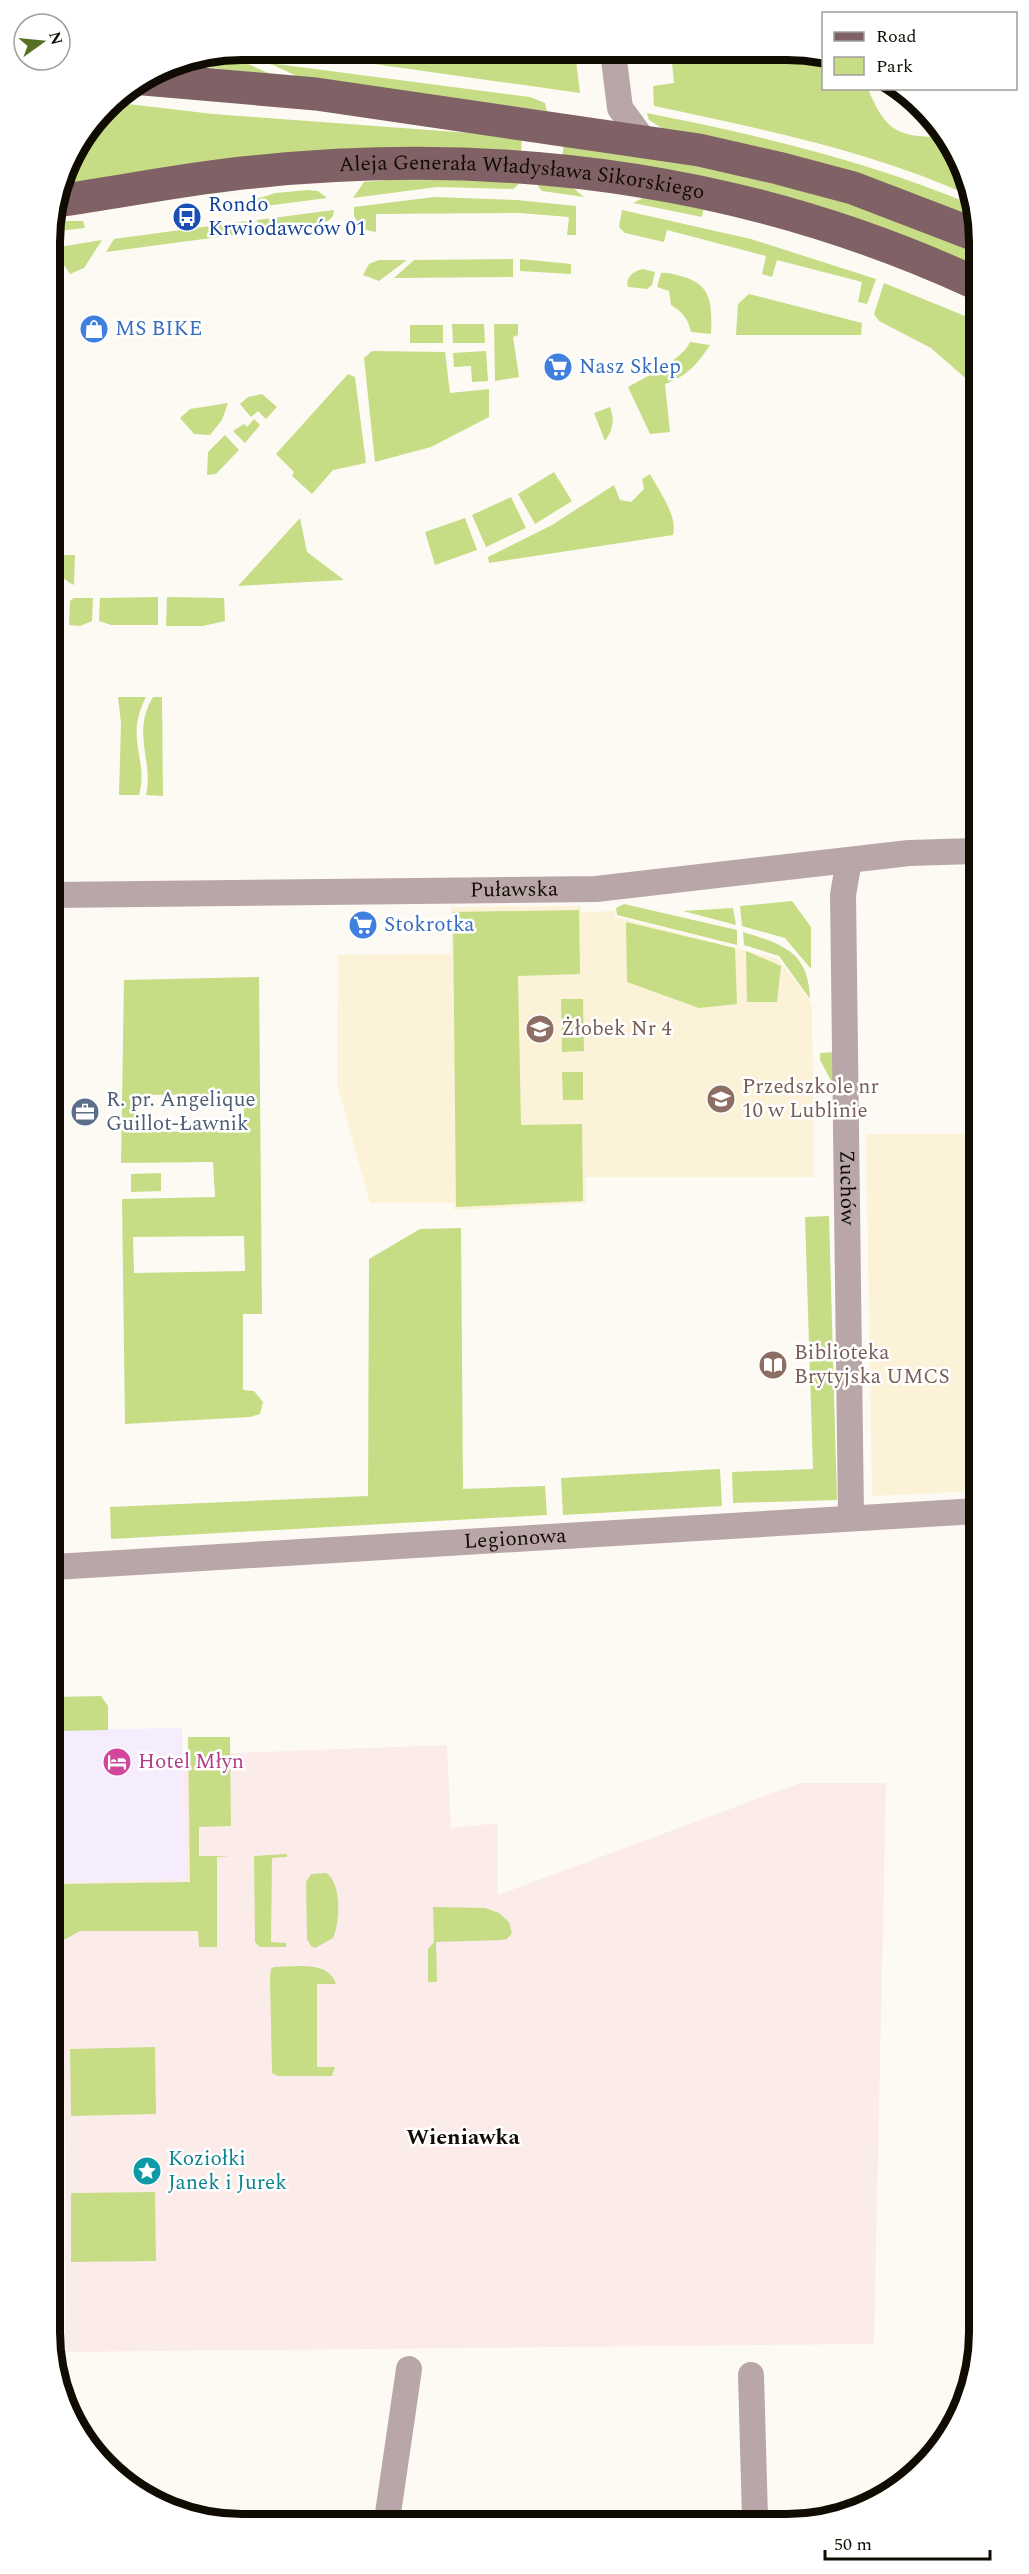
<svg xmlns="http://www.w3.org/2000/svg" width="1029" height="2574" font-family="Spectral,serif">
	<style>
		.commercial { fill: #f5ecfd }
		.built { fill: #fcf2d8 }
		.medical { fill: #fcece9 }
		.green { fill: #c6dd86; fill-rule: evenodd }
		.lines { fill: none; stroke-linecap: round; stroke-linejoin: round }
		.minor { stroke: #b9a6a8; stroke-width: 26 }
		.major { stroke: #806165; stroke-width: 33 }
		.labels { text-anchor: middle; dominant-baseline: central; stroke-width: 5; stroke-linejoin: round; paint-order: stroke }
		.street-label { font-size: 21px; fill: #110c02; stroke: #fff }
		.transit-label { font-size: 21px; fill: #164399; stroke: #fff; text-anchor: start }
		.shop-label { font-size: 21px; fill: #366cbe; stroke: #fff; text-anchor: start }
		.education-label { font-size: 21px; fill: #785e54; stroke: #fff; text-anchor: start }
		.service-label { font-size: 21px; fill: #4e5e75; stroke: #fff; text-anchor: start }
		.hotel-label { font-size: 21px; fill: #b23c85; stroke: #fff; text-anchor: start }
		.culture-label { font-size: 21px; fill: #0d838f; stroke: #fff; text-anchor: start }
		.neighbourhood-label { font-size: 22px; font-weight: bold; fill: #110c02; stroke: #fff }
		.rim { fill: none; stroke: #110c02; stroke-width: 8 }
	</style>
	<rect width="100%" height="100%" fill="#fdfaf3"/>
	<path class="commercial" d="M 182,1728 L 186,1879 L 60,1882 L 61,1860 L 64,1859 L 64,1844 L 60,1844 L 59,1730 Z"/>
	<path class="built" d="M 581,906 L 581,912 L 615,911 L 615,917 L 778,959 L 812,1004 L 814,1177 L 586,1177 L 586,1203 L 454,1210 L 454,1203 L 370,1203 L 337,1084 L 338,955 L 451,954 L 451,907 Z
		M 866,1134 L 976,1134 L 977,1491 L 872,1496 Z"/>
	<path class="medical" d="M 447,1745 L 451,1828 L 498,1823 L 498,1895 L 800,1783 L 886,1783 L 874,2344 L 65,2352 L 66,2185 L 60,1882 L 186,1879 L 183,1755 Z"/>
	<path class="green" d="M 275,50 L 575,52 L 580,93 Z
		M 671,52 L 823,53 L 824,88 L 868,89 C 885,129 895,137 941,137 L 973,192 L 973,197 C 871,151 763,129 654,106 L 653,86 L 674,83 Z
		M 208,56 L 241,61 L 275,76 L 175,63 Z
		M 269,63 L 530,97 L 545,103 L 547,111 L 305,80 Z
		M 111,102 L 213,114 L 522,137 L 521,152 L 62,184 L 69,157 Z
		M 647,113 C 758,135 868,161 973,205 L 973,218 L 663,129 L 649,120 Z
		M 564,143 L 652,155 L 864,205 L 973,249 L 973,267 L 562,158 Z
		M 417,177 L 519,179 L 518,185 L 513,189 L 437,187 L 353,198 L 364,182 Z
		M 539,178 L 572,187 L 584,197 L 542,191 L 538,186 Z
		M 308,190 L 318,191 L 327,198 L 251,208 L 249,201 L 276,193 Z
		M 434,197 L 517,200 L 576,206 L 576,235 L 567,235 L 569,217 L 519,213 L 376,214 L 376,232 L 362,229 L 354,216 L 354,207 Z
		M 645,197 L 704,206 L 702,217 L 633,203 Z
		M 334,210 L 333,216 L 328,221 L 259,232 L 257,220 Z
		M 622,210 L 751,239 L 876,279 L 867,304 L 858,302 L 862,282 L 777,260 L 772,277 L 762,274 L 766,256 L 667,230 L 664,242 L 625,233 L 619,227 Z
		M 64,221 L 83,221 L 85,228 L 50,232 L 52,222 Z
		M 247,221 L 249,233 L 106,252 L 114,239 Z
		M 102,240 L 84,268 L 70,274 L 53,248 Z
		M 513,259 L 513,277 L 394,278 L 414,260 Z
		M 520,259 L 571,264 L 571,274 L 520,271 Z
		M 379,260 L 407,260 L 379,281 L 363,275 L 369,264 Z
		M 643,269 L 655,272 L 652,285 L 647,289 L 628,287 C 625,277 634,271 643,269 Z
		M 661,273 C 669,272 676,275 684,277 C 713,285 712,308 711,334 L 691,332 C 688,319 683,312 671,305 L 669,291 L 657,287 Z
		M 884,283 L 965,316 L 971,383 L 931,348 L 879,321 L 874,314 Z
		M 749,294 L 862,323 L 861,335 L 736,335 L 738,304 Z
		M 452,324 L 484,324 L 485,343 L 453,343 Z
		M 494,324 L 518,324 L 518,335 L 513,337 L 519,377 L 495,381 Z
		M 410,325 L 443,325 L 443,343 L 410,343 Z
		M 690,342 L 710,345 C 697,365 687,376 665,384 L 670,432 L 650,434 L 628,387 C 646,377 683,359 690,342 Z
		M 372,351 L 445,352 L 450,393 L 489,389 L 489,417 L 431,447 L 375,462 L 364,358 Z
		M 486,351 L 488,381 L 472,382 L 471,366 L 454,367 L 453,353 Z
		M 348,374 L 355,377 L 366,463 L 333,470 L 312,494 L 292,476 L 294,472 L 276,454 Z
		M 262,394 L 277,407 L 266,419 L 258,411 L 251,417 L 240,404 L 248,397 Z
		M 228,403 L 222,420 L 210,435 L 194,434 L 180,418 L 190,409 Z
		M 610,407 C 615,420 613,430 605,441 L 594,413 Z
		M 254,419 L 260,425 L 245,443 L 233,431 L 244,424 L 247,427 Z
		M 225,435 L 239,450 L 216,474 L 207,475 L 208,452 Z
		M 554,472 L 572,501 L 535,524 L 518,494 Z
		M 650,474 C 659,491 678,516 673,535 L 489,563 L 488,557 L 552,525 L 614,485 L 620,500 L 631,502 L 644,489 L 642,479 Z
		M 511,497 L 526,528 L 486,547 L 472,515 Z
		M 300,518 L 307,552 L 344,580 L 238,586 Z
		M 465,518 L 477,550 L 435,565 L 425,532 Z
		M 56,555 L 75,555 L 74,585 C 61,580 56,568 56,555 Z
		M 158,597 L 158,625 L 111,625 L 99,621 L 100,598 Z
		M 167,597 L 224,598 L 225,621 L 203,626 L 166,626 Z
		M 74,598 L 93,598 L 92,621 L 80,626 L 69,625 L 70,601 Z
		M 118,697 L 146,697 C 124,739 149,759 139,795 L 119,795 L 121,723 Z
		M 153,697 L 162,697 L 163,796 L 146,795 C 154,760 131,734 153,697 Z
		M 792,901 L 811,927 L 811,969 L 785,938 L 742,926 L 740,906 Z
		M 624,904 L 737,930 L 737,945 L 617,915 L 616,908 Z
		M 733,908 L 736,925 L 683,911 Z
		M 579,910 L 580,974 L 518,976 L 521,1125 L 582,1124 L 583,1201 L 456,1207 L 453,912 Z
		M 626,922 L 735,948 L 737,1004 L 699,1008 L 627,982 Z
		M 743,932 C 783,944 809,952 810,999 L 779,956 L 744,945 Z
		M 746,951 L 781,966 L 777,1002 L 747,1002 Z
		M 259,977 L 262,1314 L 243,1314 L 243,1390 L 254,1391 L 263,1402 L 260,1414 L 250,1417 L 125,1424 L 122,1199 L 215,1197 L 213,1162 L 121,1163 L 124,980 ZM 244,1094 L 244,1131 L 138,1132 L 137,1095 ZM 244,1236 L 245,1271 L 134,1273 L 133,1237 Z
		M 561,999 L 583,999 L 584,1051 L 562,1052 Z
		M 837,1052 L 835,1088 L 820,1060 L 820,1053 Z
		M 562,1072 L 583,1072 L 583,1100 L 563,1100 Z
		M 161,1173 L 161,1191 L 131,1192 L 131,1174 Z
		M 829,1216 L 837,1500 L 733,1503 L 732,1472 L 813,1469 L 805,1217 Z
		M 461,1228 L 463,1489 L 545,1486 L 547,1515 L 111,1539 L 110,1507 L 368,1496 L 369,1259 L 420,1229 Z
		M 720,1469 L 722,1506 L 563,1515 L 561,1478 Z
		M 54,1675 L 55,1697 L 101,1696 L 108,1706 L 108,1730 L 59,1731 L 60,1785 L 54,1786 Z
		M 188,1737 L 230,1737 L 231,1826 L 199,1827 L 199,1856 L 231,1856 L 217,1857 L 217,1947 L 199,1947 L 198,1931 L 80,1931 L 62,1941 L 55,1942 L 55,1860 L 61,1860 L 62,1884 L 190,1882 Z
		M 54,1791 L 59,1791 L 60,1844 L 54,1845 Z
		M 287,1854 L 287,1857 L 272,1858 L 271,1942 L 286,1943 L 286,1947 L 260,1947 L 255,1942 L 254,1856 Z
		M 326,1873 C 342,1882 340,1923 333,1938 L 315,1948 L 311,1946 L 307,1939 L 306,1882 L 311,1874 Z
		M 433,1907 L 485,1908 L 499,1913 L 509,1922 L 512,1933 L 507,1939 L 501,1940 L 436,1942 L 437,1982 L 428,1982 L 428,1949 L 434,1942 Z
		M 274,1967 C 296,1967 328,1960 336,1984 L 317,1984 L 317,2067 L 335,2067 L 332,2076 L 278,2076 L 272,2073 L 270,1977 L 271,1969 Z
		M 55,2016 L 60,2016 L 62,2149 L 55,2150 Z
		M 155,2047 L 156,2114 L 71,2116 L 70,2049 Z
		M 55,2191 L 63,2191 L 62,2328 L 56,2328 Z
		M 155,2192 L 156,2261 L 71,2262 L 71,2193 Z"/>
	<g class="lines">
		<g class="minor">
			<path d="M 613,52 L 620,108 L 644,141"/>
			<path id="s1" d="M 849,860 L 843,895 L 851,1517"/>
			<path id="s2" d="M 52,895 L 596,889 L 909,853 L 975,851"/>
			<path id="s3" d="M 54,1567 L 977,1511"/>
			<path d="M 751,2375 L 755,2518"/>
			<path d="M 387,2520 L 409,2369"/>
		</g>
		<g class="major">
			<path d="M 144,79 L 316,94 L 699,150 L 778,168 L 853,188 L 973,234"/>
			<path id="s4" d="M 57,201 C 122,192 187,178 253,172 C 503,146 744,177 973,282"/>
		</g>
	</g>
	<defs>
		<g id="bus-disc" transform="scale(1.5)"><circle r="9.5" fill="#1a4fb4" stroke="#fff"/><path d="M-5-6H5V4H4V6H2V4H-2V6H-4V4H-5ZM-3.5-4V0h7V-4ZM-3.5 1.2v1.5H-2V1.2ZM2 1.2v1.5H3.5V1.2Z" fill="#fff"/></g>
		<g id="shop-disc" transform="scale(1.5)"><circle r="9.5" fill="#3f7fe0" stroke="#fff"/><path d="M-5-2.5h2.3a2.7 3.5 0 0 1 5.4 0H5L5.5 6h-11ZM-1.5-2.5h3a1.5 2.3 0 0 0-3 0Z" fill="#fff"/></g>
		<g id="supermarket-disc" transform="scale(1.5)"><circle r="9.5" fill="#3f7fe0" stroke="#fff"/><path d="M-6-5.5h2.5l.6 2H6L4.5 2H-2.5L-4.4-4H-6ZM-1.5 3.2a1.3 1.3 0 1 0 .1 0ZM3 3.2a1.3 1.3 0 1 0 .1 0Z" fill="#fff"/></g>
		<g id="school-disc" transform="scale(1.5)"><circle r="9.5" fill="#8d6e63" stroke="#fff"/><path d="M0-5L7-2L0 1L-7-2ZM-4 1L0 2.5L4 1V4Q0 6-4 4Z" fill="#fff"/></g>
		<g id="office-disc" transform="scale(1.5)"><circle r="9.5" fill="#5c6f8a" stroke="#fff"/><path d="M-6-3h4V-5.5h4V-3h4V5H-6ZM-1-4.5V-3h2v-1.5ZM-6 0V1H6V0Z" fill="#fff"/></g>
		<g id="library-disc" transform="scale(1.5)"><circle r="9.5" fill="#8d6e63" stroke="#fff"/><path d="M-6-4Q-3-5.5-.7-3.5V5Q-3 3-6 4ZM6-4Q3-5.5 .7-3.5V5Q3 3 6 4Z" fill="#fff"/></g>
		<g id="hotel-disc" transform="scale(1.5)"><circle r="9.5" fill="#d1479c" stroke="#fff"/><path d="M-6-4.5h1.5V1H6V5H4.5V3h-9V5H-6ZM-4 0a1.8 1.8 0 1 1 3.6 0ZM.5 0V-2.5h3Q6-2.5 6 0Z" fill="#fff"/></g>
		<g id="sight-disc" transform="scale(1.5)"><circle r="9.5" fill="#0f9aa8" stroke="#fff"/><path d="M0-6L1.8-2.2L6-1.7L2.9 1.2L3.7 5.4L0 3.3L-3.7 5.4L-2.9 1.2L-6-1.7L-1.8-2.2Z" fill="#fff"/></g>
	</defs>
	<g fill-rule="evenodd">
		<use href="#bus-disc" x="187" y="217"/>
		<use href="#shop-disc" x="94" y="329"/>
		<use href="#supermarket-disc" x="558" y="367"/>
		<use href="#supermarket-disc" x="363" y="925"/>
		<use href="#school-disc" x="540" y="1029"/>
		<use href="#school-disc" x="721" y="1099"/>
		<use href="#office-disc" x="85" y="1112"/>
		<use href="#library-disc" x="773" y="1365"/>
		<use href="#hotel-disc" x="117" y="1762"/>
		<use href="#sight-disc" x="147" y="2171"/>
	</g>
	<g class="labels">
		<g class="street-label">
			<text stroke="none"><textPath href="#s4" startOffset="468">Aleja Generała Władysława Sikorskiego</textPath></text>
			<text stroke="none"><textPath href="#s2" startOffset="462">Puławska</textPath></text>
			<text stroke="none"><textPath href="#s1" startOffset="328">Zuchów</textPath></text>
			<text stroke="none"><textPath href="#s3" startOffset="462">Legionowa</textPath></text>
		</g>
		<g class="transit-label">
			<text x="208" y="205">Rondo<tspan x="208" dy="24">Krwiodawców 01</tspan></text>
		</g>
		<g class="shop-label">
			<text x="115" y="329">MS BIKE</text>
			<text x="579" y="367">Nasz Sklep</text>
			<text x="384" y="925">Stokrotka</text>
		</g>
		<g class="education-label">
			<text x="561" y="1029">Żłobek Nr 4</text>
			<text x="742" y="1087">Przedszkole nr<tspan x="742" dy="24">10 w Lublinie</tspan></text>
			<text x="794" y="1353">Biblioteka<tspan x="794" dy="24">Brytyjska UMCS</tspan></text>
		</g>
		<g class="service-label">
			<text x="106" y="1100">R. pr. Angelique<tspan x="106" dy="24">Guillot-Ławnik</tspan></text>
		</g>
		<g class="hotel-label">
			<text x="138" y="1762">Hotel Młyn</text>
		</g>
		<g class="culture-label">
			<text x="168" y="2159">Koziołki<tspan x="168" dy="24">Janek i Jurek</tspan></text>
		</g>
		<g class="neighbourhood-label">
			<text x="463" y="2137">Wieniawka</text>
		</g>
	</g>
	<path d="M0 0H1029V2574H0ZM242 60H787A182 182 0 0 1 969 242V2332A182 182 0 0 1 787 2514H242A182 182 0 0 1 60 2332V242A182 182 0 0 1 242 60Z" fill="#fff" fill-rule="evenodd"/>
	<path class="rim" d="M242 60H787A182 182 0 0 1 969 242V2332A182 182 0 0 1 787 2514H242A182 182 0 0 1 60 2332V242A182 182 0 0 1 242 60Z"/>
	<rect x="822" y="12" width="195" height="78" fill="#ffffff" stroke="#a09e9a" stroke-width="1.5"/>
	<rect x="834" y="32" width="30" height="9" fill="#806165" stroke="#a09e9a" stroke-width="1.5"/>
	<text x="876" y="42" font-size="18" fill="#110c02">Road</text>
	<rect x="834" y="57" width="30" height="18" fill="#c6dd86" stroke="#a09e9a" stroke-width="1.5"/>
	<text x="876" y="72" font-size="18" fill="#110c02">Park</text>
	<g transform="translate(42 42) rotate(75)"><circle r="28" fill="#ffffff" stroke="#a09e9a" stroke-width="1.5"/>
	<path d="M0-4.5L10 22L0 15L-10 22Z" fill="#567124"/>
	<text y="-9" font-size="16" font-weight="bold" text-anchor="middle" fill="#110c02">N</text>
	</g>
	<path d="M825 2550v9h165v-9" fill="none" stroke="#110c02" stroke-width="3"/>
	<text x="834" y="2550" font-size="18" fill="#110c02" stroke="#ffffff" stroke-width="4.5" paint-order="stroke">50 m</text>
</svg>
